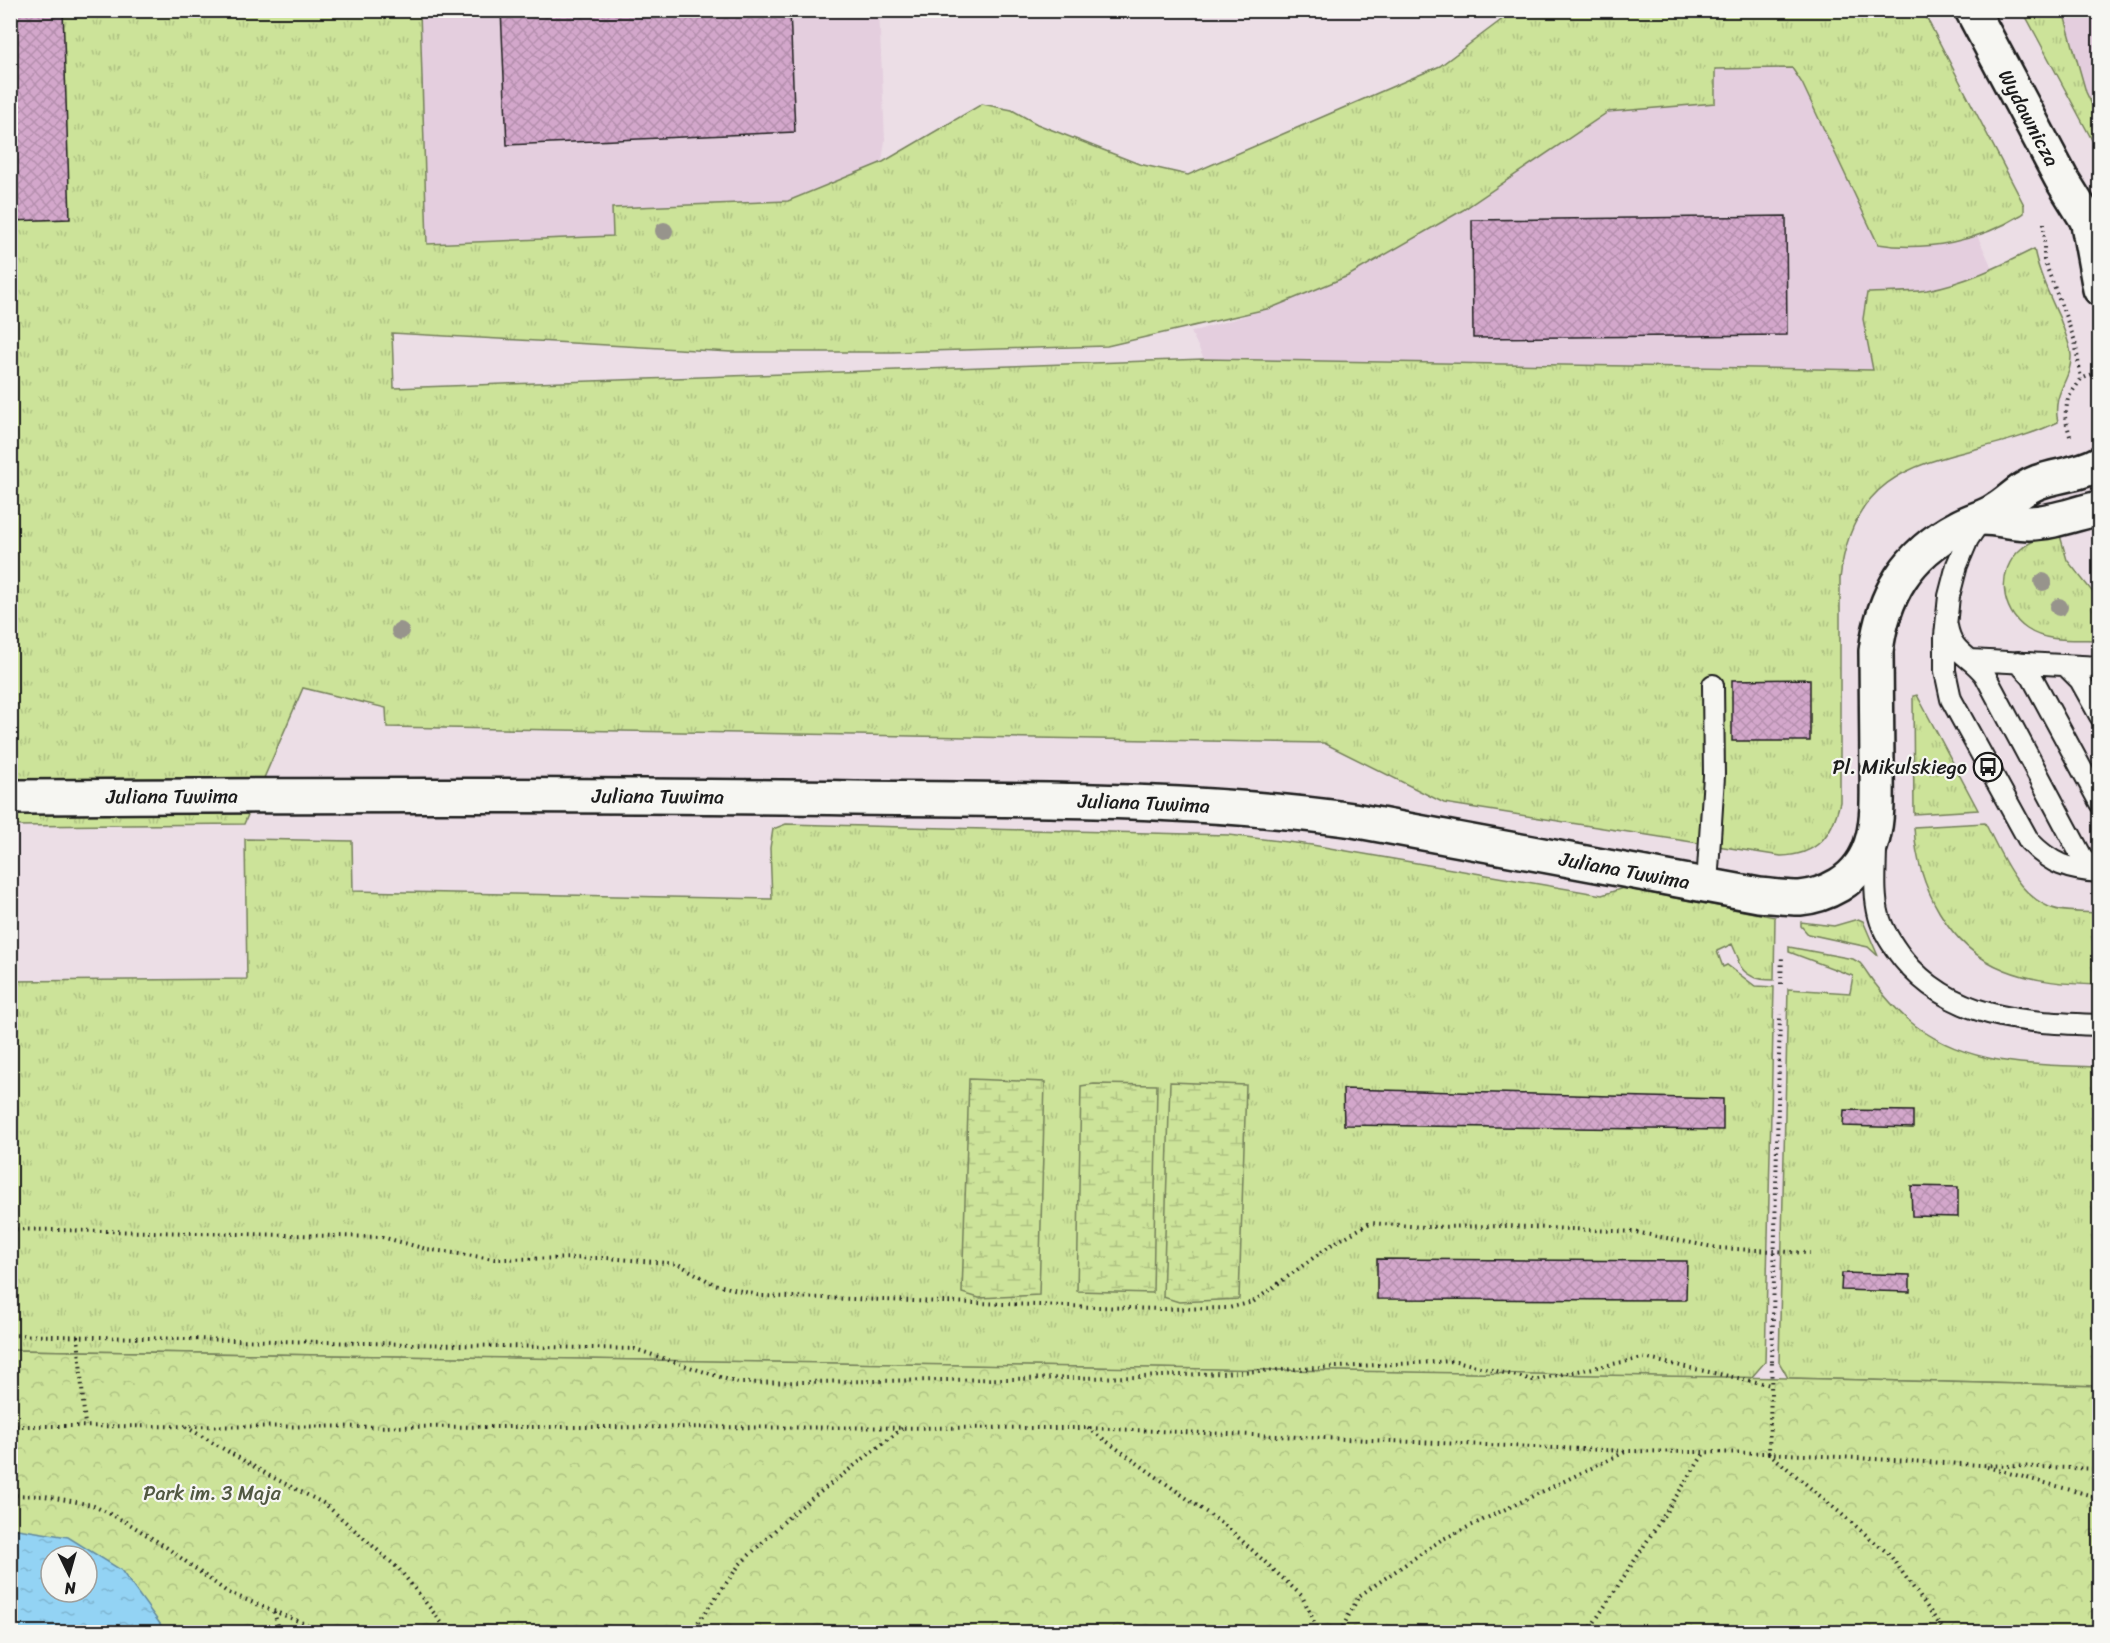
<svg xmlns="http://www.w3.org/2000/svg" width="2110" height="1643" font-family="Sriracha,sans-serif">
	<style>
		.built { fill: #e4cede }
		.grass { fill: url(#grass-tufts); stroke: #74805a; stroke-width: 1.5 }
		.wetland { fill: url(#wetland-marsh); stroke: #74805a; stroke-width: 1.5 }
		.park { fill: url(#park-crowns); stroke: #74805a; stroke-width: 1.5; fill-rule: evenodd }
		.water { fill: url(#water-ripples); stroke: #638a9e; stroke-width: 1.5; fill-rule: evenodd }
		.building { fill: url(#building-cross-hatch); stroke: #1c1c1c; stroke-width: 1.5 }
		.lines { fill: none; stroke-linecap: round; stroke-linejoin: round }
		.service-casing { stroke: #1c1c1c; stroke-width: 24 }
		.minor-casing { stroke: #1c1c1c; stroke-width: 38 }
		.tertiary-casing { stroke: #1c1c1c; stroke-width: 38 }
		.path { stroke: #1c1c1c; stroke-width: 4; stroke-dasharray: 1.5 4.5; stroke-linecap: butt }
		.service { stroke: #f6f6f2; stroke-width: 20 }
		.minor { stroke: #f6f6f2; stroke-width: 33 }
		.tertiary { stroke: #f6f6f2; stroke-width: 33 }
		.path-bridge { stroke: #1c1c1c; stroke-width: 4; stroke-dasharray: 1.5 4.5; stroke-linecap: butt }
		.tree { fill: #97948c }
		.labels { text-anchor: middle; dominant-baseline: central; stroke-width: 4.5; stroke-linejoin: round; paint-order: stroke }
		.street-label { font-size: 20px; fill: #1c1c1c; stroke: #f6f6f2 }
		.poi-label { font-size: 20px; fill: #1c1c1c; stroke: #f6f6f2; text-anchor: end }
		.park-label { font-size: 20px; fill: #515842; stroke: #f6f6f2 }
	</style>
	<defs>
		<pattern id="grass-tufts" width="24" height="20" patternUnits="userSpaceOnUse" patternTransform="scale(1.5)"><rect width="24" height="20" fill="#cce399"/><path d="M3 7l-1-3M5 7V3M7 7l1-3M15 17l-1-3M17 17v-4M19 17l1-3" fill="none" stroke="#afc283"/></pattern>
		<pattern id="wetland-marsh" width="20" height="14" patternUnits="userSpaceOnUse" patternTransform="scale(1.5)"><rect width="20" height="14" fill="#cce399"/><path d="M1 5h8M5 5V1M11 12h8M15 12V8" fill="none" stroke="#afc283"/></pattern>
		<pattern id="park-crowns" width="20" height="18" patternUnits="userSpaceOnUse" patternTransform="scale(1.5)"><rect width="20" height="18" fill="#cce399"/><path d="M2 6a3 3 0 1 1 6 0M12 15a3 3 0 1 1 6 0" fill="none" stroke="#afc283"/></pattern>
		<pattern id="water-ripples" width="26" height="14" patternUnits="userSpaceOnUse" patternTransform="scale(1.5)"><rect width="26" height="14" fill="#93d3f4"/><path d="M2 4q2-2 4 0t4 0M15 11q2-2 4 0t4 0" fill="none" stroke="#7eb5d1"/></pattern>
		<pattern id="building-cross-hatch" width="8" height="8" patternUnits="userSpaceOnUse" patternTransform="scale(1.5)"><rect width="8" height="8" fill="#d3a7cb"/><path d="M0 0l8 8M0 8l8-8" fill="none" stroke="#b58fae"/></pattern>
	</defs>
	<rect width="100%" height="100%" fill="#ecdee6"/>
	<filter id="ink" filterUnits="userSpaceOnUse"><feTurbulence type="fractalNoise" baseFrequency=".0167" numOctaves="2"/><feDisplacementMap in="SourceGraphic" scale="12" xChannelSelector="R" yChannelSelector="G"/><feConvolveMatrix kernelMatrix="1 2 1 2 8 2 1 2 1" color-interpolation-filters="sRGB"/></filter>
	<g filter="url(#ink)">
		<path class="built" d="M 1848,10 L 1968,224 L 1978,237 L 2029,349 L 1892,410 L 1204,359 L 1191,332 L 1271,308 L 1348,276 L 1463,210 L 1608,112 Z
			M 420,11 L 879,11 L 885,140 L 882,162 L 761,212 L 428,276 Z
			M 2063,11 L 2099,11 L 2099,120 L 2086,92 Z"/>
		<path class="grass" d="M 10,11 L 420,11 L 427,244 L 613,236 L 612,208 L 788,201 L 883,162 L 982,104 L 1012,110 L 1037,124 L 1139,164 L 1188,175 L 1440,66 L 1500,21 L 1509,11 L 1923,11 L 2024,205 L 2024,213 L 2021,215 C 1980,241 1925,252 1878,244 L 1802,83 L 1792,68 L 1715,69 L 1715,103 L 1608,112 L 1463,210 L 1348,276 L 1271,308 L 1107,346 L 892,352 L 731,352 L 392,333 L 394,388 L 1204,359 L 1873,370 L 1863,319 L 1867,293 C 1886,292 1907,293 1927,290 C 1965,283 2000,266 2034,249 C 2039,274 2050,297 2060,319 C 2064,331 2070,343 2071,355 C 2072,381 2051,392 2058,422 C 1965,467 1855,441 1840,579 L 1840,802 C 1832,835 1818,855 1781,856 L 1444,803 L 1324,743 L 387,727 L 386,708 L 303,688 L 244,824 L 11,826 Z
			M 2023,11 L 2063,11 L 2086,92 L 2099,120 L 2099,153 Z
			M 2059,532 L 2067,560 L 2099,600 L 2099,640 C 2076,639 2047,643 2027,629 C 2000,611 1996,570 2021,549 C 2032,540 2046,536 2059,532 Z
			M 1917,695 L 1978,810 L 1914,814 L 1913,696 Z
			M 1985,823 C 2001,853 2015,892 2049,907 C 2064,913 2083,912 2099,913 L 2099,985 C 2067,984 2035,982 2005,970 C 1948,948 1917,885 1914,827 Z
			M 786,824 L 1229,835 L 1312,845 L 1602,895 L 1623,888 L 1775,917 L 1774,980 C 1758,980 1744,977 1738,961 L 1739,960 L 1732,944 L 1717,951 L 1723,967 L 1727,965 L 1755,986 L 1774,987 L 1765,1362 L 1751,1378 L 11,1350 L 11,981 L 247,979 L 245,839 L 352,841 L 353,891 L 772,899 L 770,848 L 773,829 Z
			M 1858,919 L 1863,921 L 1878,956 L 1868,947 L 1808,934 L 1801,926 L 1801,922 L 1834,926 Z
			M 1789,947 L 1853,959 L 1860,963 C 1866,970 1870,978 1876,985 C 1885,997 1896,1009 1907,1019 C 1963,1067 2030,1064 2099,1067 L 2099,1386 L 1788,1378 L 1779,1362 L 1788,989 L 1850,993 L 1853,976 L 1789,952 Z"/>
		<path class="wetland" d="M 969,1079 L 1045,1082 L 1039,1295 L 979,1298 L 962,1293 Z
			M 1170,1082 L 1246,1085 L 1239,1299 L 1179,1302 L 1163,1297 Z
			M 1094,1084 L 1157,1085 L 1153,1293 L 1077,1291 L 1081,1086 Z"/>
		<path class="park" d="M 11,1350 L 1788,1378 L 2099,1386 L 2099,1632 L 11,1632 ZM 51,1556 L 87,1556 L 87,1592 L 51,1592 Z"/>
		<path class="water" d="M 11,1528 L 68,1537 L 121,1570 L 166,1632 L 11,1632 ZM 51,1556 L 87,1556 L 87,1592 L 51,1592 Z"/>
		<path class="building" d="M 10,10 L 63,10 L 70,219 L 10,221 Z
			M 501,10 L 790,10 L 795,132 L 507,145 Z
			M 1786,216 L 1787,335 L 1473,338 L 1472,220 Z
			M 1810,679 L 1810,741 L 1732,741 L 1732,680 Z
			M 1343,1089 L 1723,1099 L 1723,1130 L 1344,1125 Z
			M 1844,1110 L 1913,1111 L 1913,1128 L 1843,1126 Z
			M 1911,1186 L 1958,1187 L 1958,1217 L 1912,1216 Z
			M 1377,1259 L 1687,1261 L 1686,1300 L 1377,1299 Z
			M 1842,1273 L 1910,1275 L 1910,1292 L 1841,1290 Z"/>
		<g class="lines">
			<g class="service-casing">
				<path id="service" d="M 1981,520 L 1968,539 L 1957,565 L 1949,596 L 1945,636 L 1945,671 L 1951,699 L 2029,841 C 2051,864 2068,870 2100,872
					M 1947,626 C 1952,654 1970,655 1985,675 L 2082,857 L 2097,872
					M 1970,660 L 2100,667
					M 2018,662 L 2032,677 L 2100,803
					M 2065,665 L 2080,680 L 2100,716
					M 1876,847 C 1876,869 1873,894 1879,916 C 1883,932 1893,946 1903,959 C 1953,1021 2027,1022 2100,1025
					M 1707,885 L 1714,776 L 1713,685"/>
			</g>
			<g class="minor-casing">
				<g id="minor">
					<path d="M 1982,518 C 1998,518 2013,523 2029,523 C 2053,523 2076,513 2100,508"/>
					<path id="s1" d="M 10,797 C 292,795 573,794 854,798 C 1020,800 1188,797 1353,820 L 1759,895 C 1772,896 1786,898 1800,898 C 1813,897 1827,892 1839,885 C 1882,859 1877,810 1877,766 C 1877,728 1876,690 1876,651 C 1883,595 1907,554 1959,527 C 1971,520 1984,518 1996,510 C 2011,501 2021,488 2038,482 C 2058,475 2081,474 2100,463"/>
				</g>
			</g>
			<g class="tertiary-casing">
				<g id="tertiary">
					<path id="s2" d="M 1972,10 L 2061,178 L 2100,241"/>
					<path d="M 2088,224 L 2100,289"/>
				</g>
			</g>
			<path class="path" d="M 2044,223 L 2044,260 L 2075,341 L 2081,379
				M 2070,436 L 2065,417 L 2068,398 L 2081,379 L 2100,371
				M 1781,984 L 1782,955
				M 10,1229 L 382,1237 L 426,1249 L 494,1259 L 607,1258 L 678,1264 L 714,1284 L 761,1296 L 1159,1309 L 1229,1308 L 1253,1302 L 1331,1245 L 1370,1223 L 1423,1227 L 1507,1226 L 1635,1232 L 1718,1248 L 1810,1253
				M 10,1335 L 635,1349 L 738,1383 L 1142,1377 L 1456,1361 L 1533,1380 L 1643,1358 L 1771,1385
				M 78,1336 L 85,1426
				M 10,1426 L 1088,1428 L 1627,1451 L 1769,1453 L 1772,1362
				M 186,1427 L 270,1476 L 325,1504 L 399,1569 L 449,1632
				M 1088,1428 L 1227,1527 L 1302,1596 L 1319,1632
				M 1987,1467 L 2100,1498
				M 10,1495 L 45,1496 L 92,1505 L 128,1523 L 166,1547 L 227,1592 L 325,1632
				M 274,1612 L 280,1632
				M 691,1632 L 740,1564 L 793,1513 L 903,1428
				M 1340,1632 L 1359,1596 L 1441,1540 L 1625,1452
				M 1588,1632 L 1705,1452
				M 1945,1632 L 1890,1555 L 1769,1453 L 1980,1465 L 2100,1469"/>
			<use href="#service" class="service"/>
			<use href="#minor" class="minor"/>
			<use href="#tertiary" class="tertiary"/>
			<path class="path-bridge" d="M 1772,1362 L 1780,1014"/>
		</g>
		<g class="tree">
			<circle cx="664" cy="231" r="9"/>
			<circle cx="2043" cy="582" r="9"/>
			<circle cx="2059" cy="607" r="9"/>
			<circle cx="400" cy="631" r="9"/>
		</g>
	</g>
	<defs>
		<g id="bus-ring" transform="scale(1.5)"><circle r="9.5" fill="#f6f6f2" stroke="#1c1c1c" stroke-width="1.5"/><path d="M-5-6H5V4H4V6H2V4H-2V6H-4V4H-5ZM-3.5-4V0h7V-4ZM-3.5 1.2v1.5H-2V1.2ZM2 1.2v1.5H3.5V1.2Z" fill="#1c1c1c"/></g>
	</defs>
	<g fill-rule="evenodd">
		<use href="#bus-ring" x="1988" y="767"/>
	</g>
	<g class="labels">
		<g class="street-label">
			<text stroke="none"><textPath href="#s2" startOffset="122">Wydawnicza</textPath></text>
			<text stroke="none"><textPath href="#s1" startOffset="162">Juliana Tuwima</textPath></text>
			<text stroke="none"><textPath href="#s1" startOffset="648">Juliana Tuwima</textPath></text>
			<text stroke="none"><textPath href="#s1" startOffset="1134">Juliana Tuwima</textPath></text>
			<text stroke="none"><textPath href="#s1" startOffset="1620">Juliana Tuwima</textPath></text>
		</g>
		<g class="poi-label">
			<text x="1967" y="767">Pl. Mikulskiego</text>
		</g>
		<g class="park-label">
			<text x="212" y="1493">Park im. 3 Maja</text>
		</g>
	</g>
	<rect width="2110" height="1643" fill="none" stroke="#f6f6f2" stroke-width="36"/>
	<rect x="18" y="18" width="2074" height="1607" fill="none" stroke="#1c1c1c" stroke-width="2" filter="url(#ink)"/>
	<g transform="translate(69 1574) rotate(175)"><circle r="28" fill="#f6f6f2" stroke="#9f9f9c" stroke-width="1.5"/>
	<path d="M0-4.5L10 22L0 15L-10 22Z" fill="#1c1c1c"/>
	<text y="-9" font-size="16" font-weight="bold" text-anchor="middle" fill="#1c1c1c">N</text>
	</g>
</svg>
